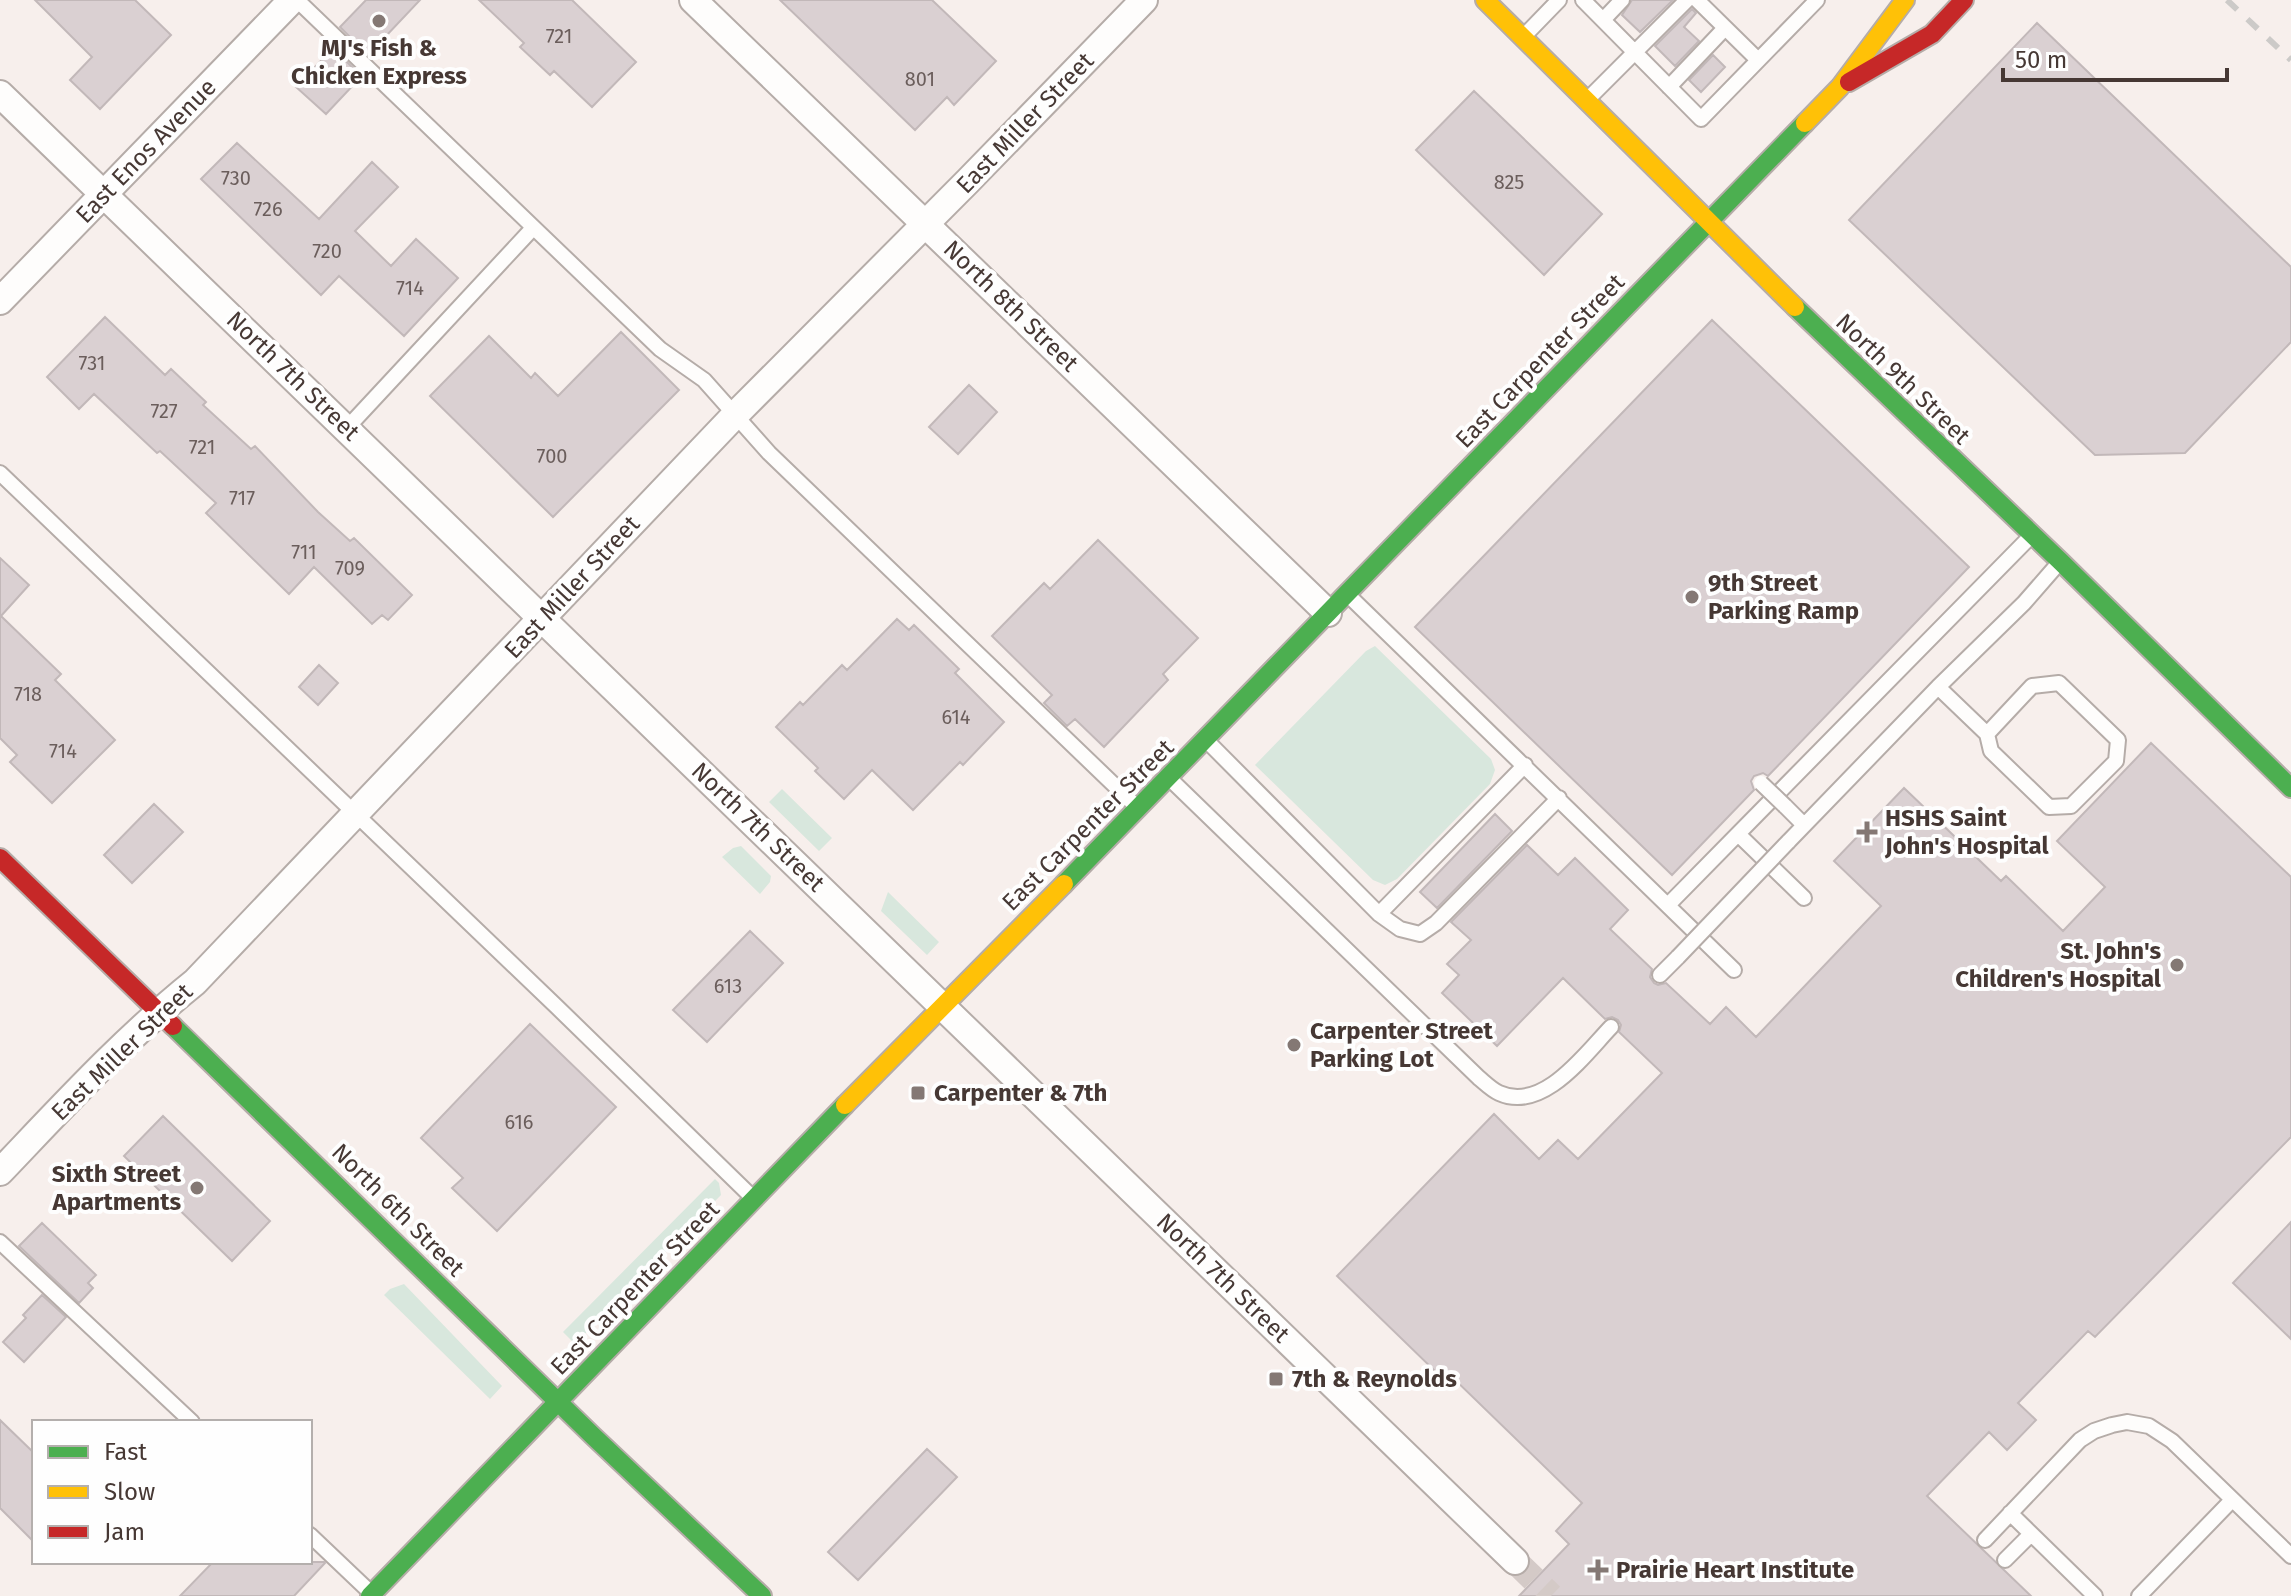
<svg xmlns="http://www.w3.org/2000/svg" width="2291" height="1596" font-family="'Fira Sans',sans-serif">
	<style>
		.green { fill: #d8e7dd }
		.building { fill: #dad0d2; stroke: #c2b8b9; stroke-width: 2 }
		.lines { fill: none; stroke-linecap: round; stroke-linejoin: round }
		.street-tunnel { stroke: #d4cac7; stroke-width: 26; stroke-dasharray: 26 13; stroke-linecap: butt }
		.lane-casing { stroke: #b5aca8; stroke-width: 18 }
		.street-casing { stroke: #b5aca8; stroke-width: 30 }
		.fast-casing { stroke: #b5aca8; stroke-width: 22 }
		.slow-casing { stroke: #b5aca8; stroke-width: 22 }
		.jam-casing { stroke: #b5aca8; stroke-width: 22 }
		.lane { stroke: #fefdfc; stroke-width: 14 }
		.street { stroke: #fefdfc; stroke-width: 26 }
		.fast { stroke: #4caf50; stroke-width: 18 }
		.slow { stroke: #ffc107; stroke-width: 18 }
		.jam { stroke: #c62828; stroke-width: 18 }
		.rail { stroke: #cccac8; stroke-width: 6; stroke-dasharray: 14 14; stroke-linecap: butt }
		.lane-bridge-casing { stroke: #b5aca8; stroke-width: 18; stroke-linecap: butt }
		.lane-bridge { stroke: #fefdfc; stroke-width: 14 }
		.poi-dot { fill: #847874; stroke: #fefefe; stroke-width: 3 }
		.labels { text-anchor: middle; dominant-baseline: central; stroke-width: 8; stroke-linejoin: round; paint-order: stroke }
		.number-label { font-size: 20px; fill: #6b5e5c }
		.poi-label { font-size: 24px; font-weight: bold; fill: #463834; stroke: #fefefe; text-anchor: start }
		.street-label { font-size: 24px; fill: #463834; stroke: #fefefe }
	</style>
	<rect width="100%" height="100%" fill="#f7efec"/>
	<path class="green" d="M 1375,646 L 1491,759 L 1495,770 L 1490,784 L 1397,879 L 1385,885 L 1373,880 L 1255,765 L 1366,651 Z
		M 782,789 L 832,838 L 819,851 L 769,802 Z
		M 741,846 L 771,876 L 770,882 L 760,894 L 722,857 L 733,848 Z
		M 888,892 L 939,942 L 927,955 L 881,911 Z
		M 715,1179 L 719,1183 L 721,1195 L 575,1344 L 563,1332 Z
		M 404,1284 L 502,1386 L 490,1399 L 384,1295 L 390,1289 Z"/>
	<path class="building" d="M 35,0 L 135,0 L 171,35 L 100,109 L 70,80 L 92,57 Z
		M 366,0 L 420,0 L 368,55 L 340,27 Z
		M 479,0 L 572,0 L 636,62 L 592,107 L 554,71 L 550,75 L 520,47 L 524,43 Z
		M 780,0 L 932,0 L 996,61 L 954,105 L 947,97 L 915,130 Z
		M 1632,0 L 1673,0 L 1640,32 L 1622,15 Z
		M 1692,9 L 1696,13 L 1684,27 L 1699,41 L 1675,66 L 1655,46 Z
		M 2037,23 L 2291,267 L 2291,342 L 2185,453 L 2095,455 L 1849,220 Z
		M 333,48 L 354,69 L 352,72 L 359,79 L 326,114 L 296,87 Z
		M 1713,55 L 1725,67 L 1701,92 L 1689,80 Z
		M 1474,91 L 1602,214 L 1544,275 L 1416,150 Z
		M 237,143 L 319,219 L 372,162 L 398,187 L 355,231 L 391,266 L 416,239 L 458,278 L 404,336 L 339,276 L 321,295 L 201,179 Z
		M 105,317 L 165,375 L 171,369 L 206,402 L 203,405 L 251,449 L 255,446 L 318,512 L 350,541 L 354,538 L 412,595 L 388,620 L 382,615 L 372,624 L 314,567 L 289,594 L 206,513 L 216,503 L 160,451 L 157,453 L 94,394 L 79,409 L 47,377 Z
		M 1712,320 L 1969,567 L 1768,776 L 1763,773 L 1754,776 L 1751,781 L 1754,790 L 1672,875 L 1415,627 Z
		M 621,332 L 679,390 L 553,517 L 430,396 L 489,336 L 531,378 L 535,373 L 558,396 Z
		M 969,385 L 997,412 L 958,454 L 929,427 Z
		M 1098,540 L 1198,638 L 1163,674 L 1168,680 L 1104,747 L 1075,719 L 1067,726 L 1044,703 L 1052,695 L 992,636 L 1044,583 L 1050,589 Z
		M 0,558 L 29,585 L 1,616 L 61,674 L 55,680 L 115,740 L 52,803 L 10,762 L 17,755 L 0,738 Z
		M 897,619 L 909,630 L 914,625 L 959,669 L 955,673 L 1004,722 L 963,765 L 960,762 L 913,810 L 872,770 L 844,799 L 815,771 L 818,768 L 776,727 L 800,702 L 803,705 L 842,665 L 847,670 Z
		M 319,665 L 338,683 L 318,705 L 299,687 Z
		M 2151,743 L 2291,877 L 2291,1137 L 2095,1337 L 2088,1331 L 2018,1403 L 2036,1420 L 2007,1450 L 1989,1432 L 1927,1496 L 2031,1596 L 1519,1596 L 1569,1544 L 1556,1531 L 1582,1503 L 1446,1371 L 1440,1376 L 1337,1276 L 1494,1114 L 1539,1159 L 1558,1140 L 1578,1159 L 1662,1073 L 1619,1032 L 1621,1025 L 1618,1020 L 1612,1017 L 1605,1019 L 1563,978 L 1497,1046 L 1442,993 L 1459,975 L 1447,964 L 1471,940 L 1451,922 L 1527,845 L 1558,875 L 1575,858 L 1628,910 L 1610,929 L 1652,969 L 1650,977 L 1654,983 L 1658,985 L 1666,983 L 1710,1024 L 1726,1007 L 1756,1037 L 1881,906 L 1834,861 L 1904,788 L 2001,881 L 2006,876 L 2063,931 L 2105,887 L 2057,841 Z
		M 154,804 L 183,832 L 132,883 L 104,855 Z
		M 1495,814 L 1512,831 L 1437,908 L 1420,892 Z
		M 750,931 L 783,963 L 707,1042 L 673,1010 Z
		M 530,1024 L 616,1107 L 497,1231 L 452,1188 L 463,1178 L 421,1138 Z
		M 163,1116 L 270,1221 L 232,1261 L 124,1156 Z
		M 2291,1222 L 2291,1339 L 2233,1283 Z
		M 42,1223 L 96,1275 L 88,1283 L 93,1288 L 79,1303 L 19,1246 Z
		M 42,1295 L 66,1317 L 24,1362 L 3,1342 L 26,1318 L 23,1315 Z
		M 0,1420 L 34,1453 L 34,1542 L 0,1508 Z
		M 927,1449 L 957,1477 L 858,1580 L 828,1552 Z
		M 213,1562 L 324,1562 L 325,1563 L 294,1596 L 180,1596 Z"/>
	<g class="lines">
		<path class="street-tunnel" d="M 1515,1561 L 1551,1596"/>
		<g class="lane-casing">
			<path id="lane" d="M 297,0 L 660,349 L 704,380 L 769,453 L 1138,808
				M 1583,0 L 1701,119 L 1817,0
				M 1697,0 L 1758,60
				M 1603,20 L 1622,0
				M 1526,34 L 1559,0
				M 1669,87 L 1725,28
				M 1588,99 L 1687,0
				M 347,428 L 533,228
				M 0,473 L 557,1007 L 754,1199
				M 1347,594 L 1734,970
				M 1938,687 L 1987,734 L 1991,751 L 2049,807 L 2071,806 L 2116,761 L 2118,740 L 2059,683 L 2032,686 L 1987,734
				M 1206,740 L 1379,914 L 1400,929 L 1420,934 L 1436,923 L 1559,798
				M 1169,778 L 1479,1078 C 1485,1083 1492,1090 1499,1093 C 1543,1113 1585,1054 1611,1027
				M 1785,806 L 1804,825
				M 1738,834 L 1804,898
				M 1788,842 L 1938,687 L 2024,603 L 2058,564
				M 1668,905 L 2029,538
				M 1379,914 L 1525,765
				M 1660,975 L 1678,957
				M 0,1242 L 192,1422
				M 2010,1513 L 2095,1596
				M 310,1535 L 370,1592
				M 1985,1540 L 2080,1440 L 2094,1431 L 2112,1425 L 2127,1422 L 2149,1426 L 2172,1441 L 2291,1556
				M 2005,1560 L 2031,1534
				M 2139,1596 L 2232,1500"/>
		</g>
		<g class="street-casing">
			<path id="street" d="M 693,0 L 1328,613
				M 0,94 L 1515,1561
				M 0,301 L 292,0
				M 0,1172 C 63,1106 124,1039 195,982 L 736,414 L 968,181 L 1144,0"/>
		</g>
		<g class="fast-casing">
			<path id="fast" d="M 1795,307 L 2060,561 L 2291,788
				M 1064,884 L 1805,123
				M 173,1026 L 593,1436 L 762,1596
				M 370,1596 L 845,1105"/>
		</g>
		<g class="slow-casing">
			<path id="slow" d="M 1485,0 L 1795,307
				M 1805,123 L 1840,87 L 1905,0
				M 845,1105 L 1064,884"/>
		</g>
		<g class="jam-casing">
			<path id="jam" d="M 1849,82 L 1932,34 L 1964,0
				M 0,858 L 173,1026"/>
		</g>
		<use href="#lane" class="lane"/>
		<use href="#street" class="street"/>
		<use href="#fast" class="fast"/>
		<use href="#slow" class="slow"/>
		<use href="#jam" class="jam"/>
		<path class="rail" d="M 2227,0 L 2291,60"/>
		<g class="lane-bridge-casing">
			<path id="lane-bridge" d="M 1761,783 L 1785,806
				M 1678,957 L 1788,842"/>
		</g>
		<use href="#lane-bridge" class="lane-bridge"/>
	</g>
	<g class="poi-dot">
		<circle cx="379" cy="21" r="8"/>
		<circle cx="1692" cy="597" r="8"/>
		<path d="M1863 820h8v8h8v8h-8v8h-8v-8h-8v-8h8z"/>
		<circle cx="2177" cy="965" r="8"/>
		<circle cx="1294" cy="1045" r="8"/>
		<rect x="910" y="1085" width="16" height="16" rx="4"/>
		<circle cx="197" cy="1188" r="8"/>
		<rect x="1268" y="1371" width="16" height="16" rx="4"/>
		<path d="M1594 1558h8v8h8v8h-8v8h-8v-8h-8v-8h8z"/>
	</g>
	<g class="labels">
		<g class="number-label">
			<text x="559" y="36">721</text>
			<text x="920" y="79">801</text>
			<text x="236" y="178">730</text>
			<text x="1509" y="182">825</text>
			<text x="268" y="209">726</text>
			<text x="327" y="251">720</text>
			<text x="410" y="288">714</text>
			<text x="92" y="363">731</text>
			<text x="164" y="411">727</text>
			<text x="202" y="447">721</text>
			<text x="552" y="456">700</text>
			<text x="242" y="498">717</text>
			<text x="304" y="552">711</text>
			<text x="350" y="568">709</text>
			<text x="28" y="694">718</text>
			<text x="956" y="717">614</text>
			<text x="63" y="751">714</text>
			<text x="728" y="986">613</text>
			<text x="519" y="1122">616</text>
		</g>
		<g class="poi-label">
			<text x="379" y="48" text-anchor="middle">MJ's Fish &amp;<tspan x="379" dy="28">Chicken Express</tspan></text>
			<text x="1708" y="583">9th Street<tspan x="1708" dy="28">Parking Ramp</tspan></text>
			<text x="1885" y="818">HSHS Saint<tspan x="1885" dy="28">John's Hospital</tspan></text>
			<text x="2161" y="951" text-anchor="end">St. John's<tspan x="2161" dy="28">Children's Hospital</tspan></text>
			<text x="1310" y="1031">Carpenter Street<tspan x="1310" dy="28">Parking Lot</tspan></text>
			<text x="934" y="1093">Carpenter &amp; 7th</text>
			<text x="181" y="1174" text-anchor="end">Sixth Street<tspan x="181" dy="28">Apartments</tspan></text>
			<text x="1292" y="1379">7th &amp; Reynolds</text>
			<text x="1616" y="1570">Prairie Heart Institute</text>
		</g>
		<g class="street-label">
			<text transform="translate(1025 123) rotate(-46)">East Miller Street</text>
			<text transform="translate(146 151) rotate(-46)">East Enos Avenue</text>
			<text transform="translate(1011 306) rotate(44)">North 8th Street</text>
			<text transform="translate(1540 361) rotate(-46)">East Carpenter Street</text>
			<text transform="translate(293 376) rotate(44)">North 7th Street</text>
			<text transform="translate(1903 379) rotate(44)">North 9th Street</text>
			<text transform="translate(572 587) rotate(-47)">East Miller Street</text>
			<text transform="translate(1088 825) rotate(-45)">East Carpenter Street</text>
			<text transform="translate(758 827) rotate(44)">North 7th Street</text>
			<text transform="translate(122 1052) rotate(-44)">East Miller Street</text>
			<text transform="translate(398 1210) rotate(45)">North 6th Street</text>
			<text transform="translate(1223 1278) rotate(44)">North 7th Street</text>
			<text transform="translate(635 1288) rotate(-46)">East Carpenter Street</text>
		</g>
	</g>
	<rect x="32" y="1420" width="280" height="144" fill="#fefefe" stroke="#b4afad" stroke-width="2"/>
	<rect x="48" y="1446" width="40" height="12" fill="#4caf50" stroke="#b4afad" stroke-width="2"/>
	<text x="104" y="1460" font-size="24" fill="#463834">Fast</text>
	<rect x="48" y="1486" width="40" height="12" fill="#ffc107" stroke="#b4afad" stroke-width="2"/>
	<text x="104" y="1500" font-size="24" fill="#463834">Slow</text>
	<rect x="48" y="1526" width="40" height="12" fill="#c62828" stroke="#b4afad" stroke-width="2"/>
	<text x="104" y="1540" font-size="24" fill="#463834">Jam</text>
	<path d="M2003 68v12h224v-12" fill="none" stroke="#463834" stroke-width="4"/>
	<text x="2015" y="68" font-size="24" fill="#463834" stroke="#fefefe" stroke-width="6" paint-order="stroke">50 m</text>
</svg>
